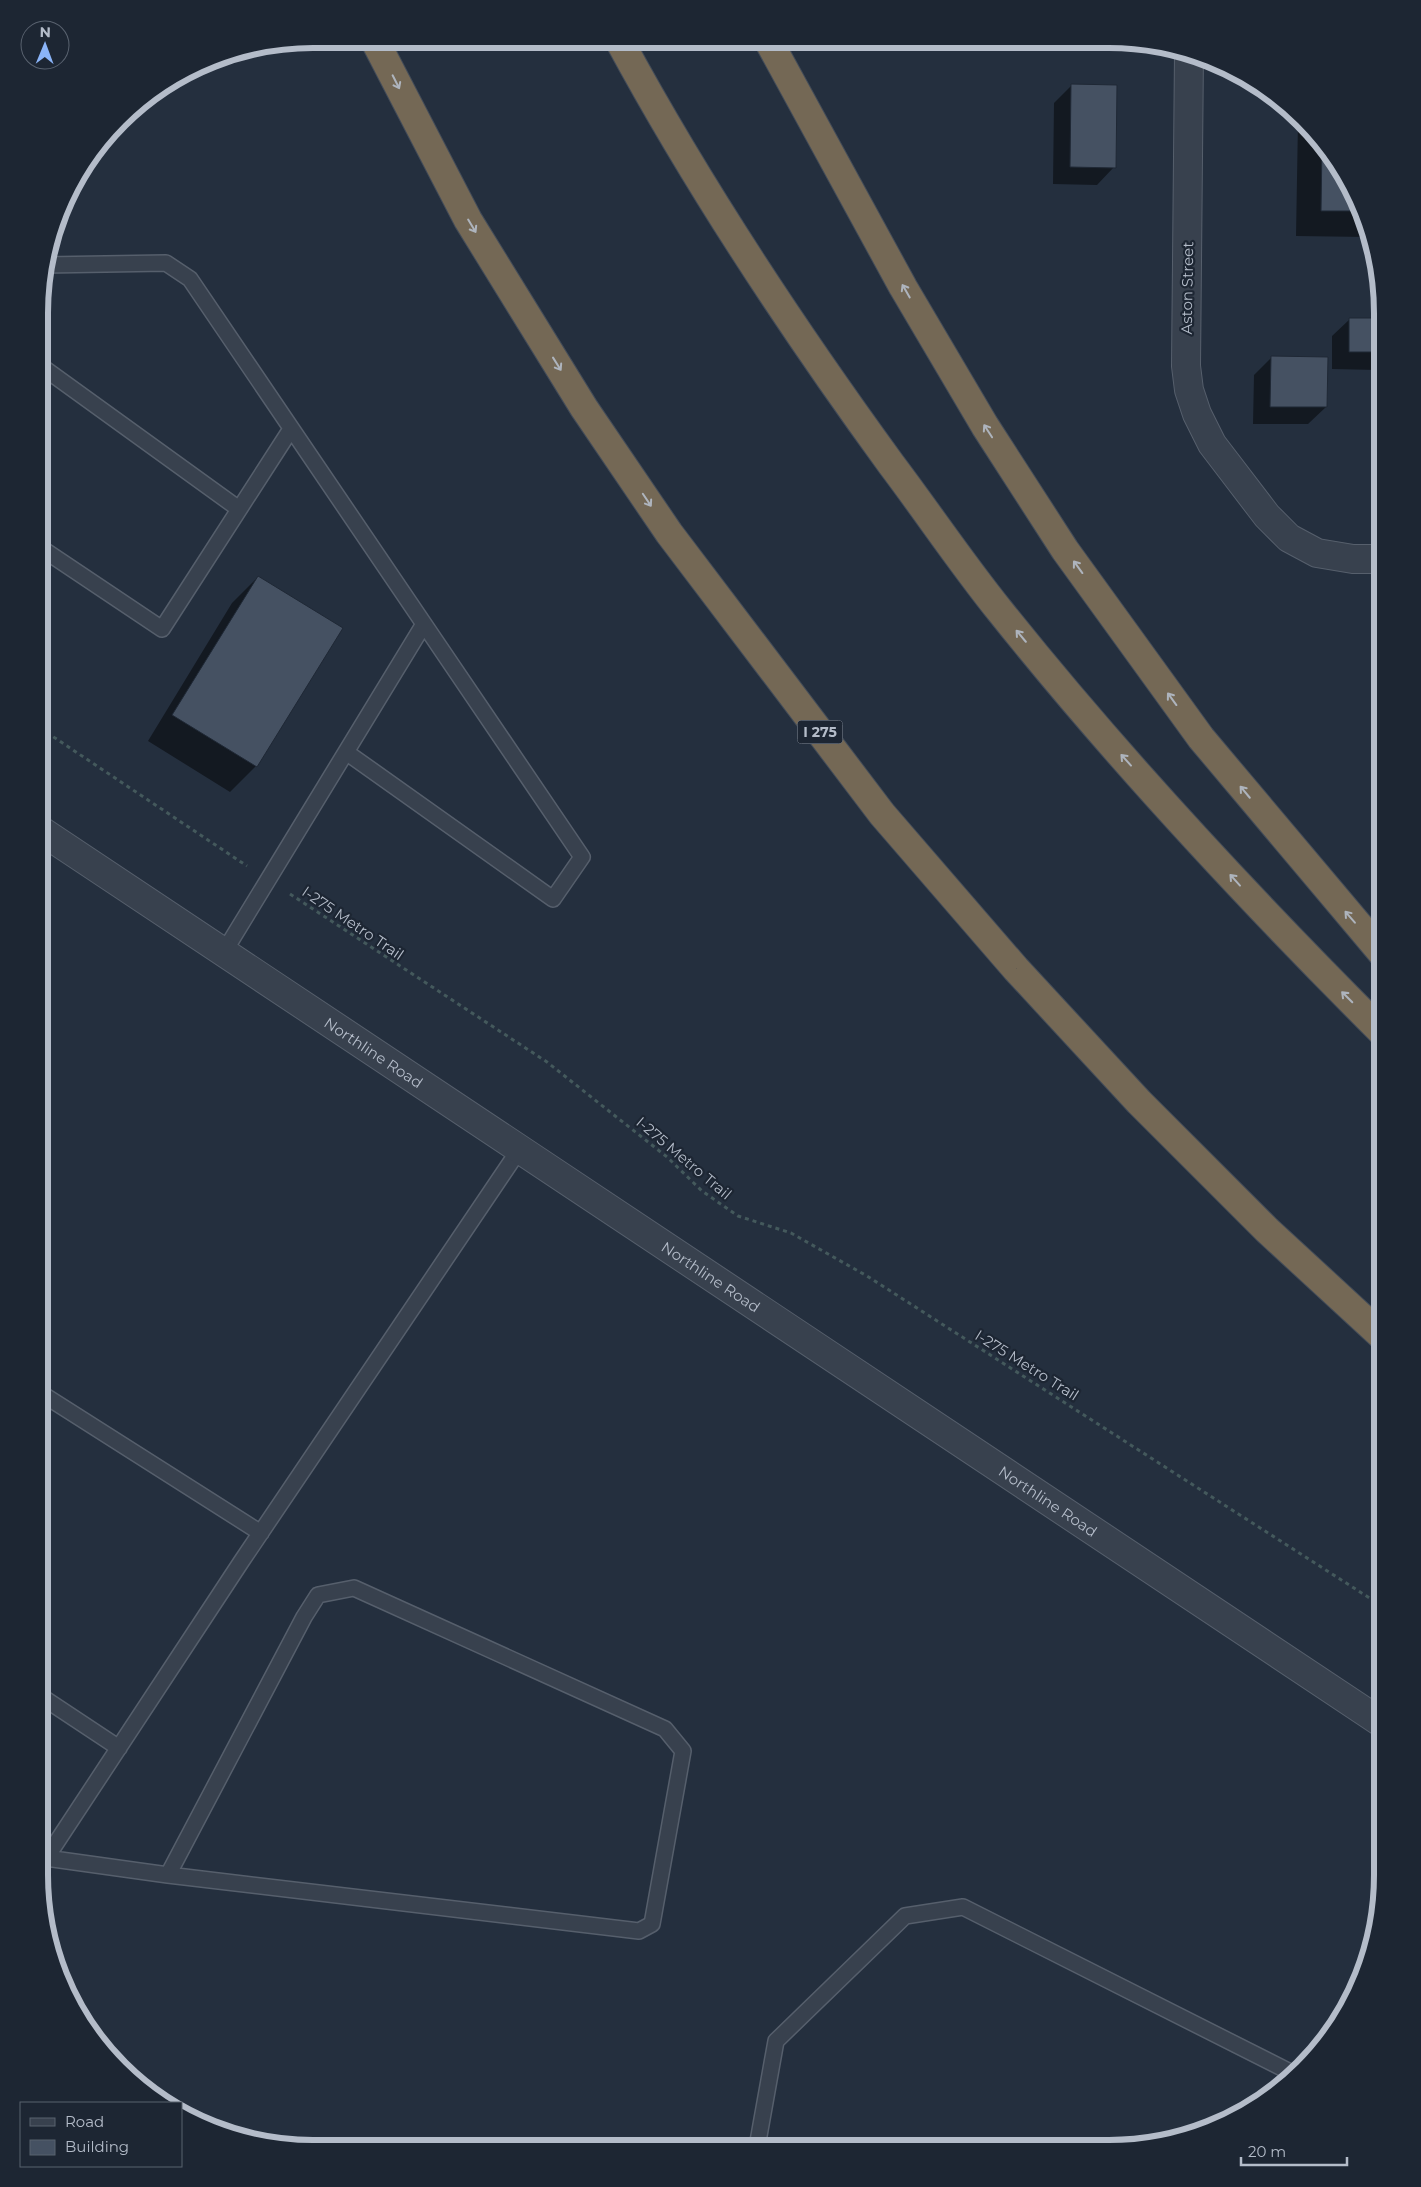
<svg xmlns="http://www.w3.org/2000/svg" width="1421" height="2187" font-family="Montserrat,sans-serif">
	<style>
		.shadow { fill: #0007 }
		.building { fill: #455162; stroke: #1f2835 }
		.lines { fill: none; stroke-linecap: round; stroke-linejoin: round }
		.service-casing { stroke: #565f6c; stroke-width: 18 }
		.minor-casing { stroke: #565f6c; stroke-width: 30 }
		.tertiary-casing { stroke: #565f6c; stroke-width: 30 }
		.motorway-casing { stroke: #434c59; stroke-width: 30 }
		.path { stroke: #44595c; stroke-width: 3; stroke-dasharray: 4 4; stroke-linecap: butt }
		.service { stroke: #38414e; stroke-width: 15 }
		.minor { stroke: #38414e; stroke-width: 28 }
		.tertiary { stroke: #38414e; stroke-width: 28 }
		.motorway { stroke: #746855; stroke-width: 28 }
		.oneway { stroke: #aeb4bd }
		.labels { text-anchor: middle; dominant-baseline: central; stroke-width: 4.5; stroke-linejoin: round; paint-order: stroke }
		.shield { fill: #1d2633; stroke: #878f9c; stroke-width: 1 }
		.shield-label { font-size: 14px; font-weight: bold; fill: #b4bcc9 }
		.street-label { font-size: 15px; fill: #b4bcc9; stroke: #1d2633 }
		.rim { fill: none; stroke: #b4bcc9; stroke-width: 6 }
	</style>
	<rect width="100%" height="100%" fill="#242f3e"/>
	<path class="shadow" d="M 1072,85 L 1114,167 L 1097,185 L 1053,184 L 1054,103 Z
		M 1299,120 L 1325,146 L 1361,208 L 1367,237 L 1296,236 L 1298,121 Z
		M 1350,319 L 1382,319 L 1382,364 L 1377,370 L 1332,369 L 1332,336 Z
		M 1271,358 L 1326,407 L 1308,424 L 1253,424 L 1254,375 Z
		M 258,577 L 256,766 L 230,792 L 148,741 L 232,603 Z"/>
	<path class="building" d="M 1071,84 L 1117,85 L 1116,168 L 1070,167 Z
		M 1322,143 L 1361,208 L 1362,211 L 1321,211 Z
		M 1349,318 L 1382,318 L 1382,352 L 1349,352 Z
		M 1271,356 L 1328,357 L 1327,407 L 1270,407 Z
		M 258,576 L 343,628 L 257,767 L 172,715 Z"/>
	<g class="lines">
		<g class="service-casing">
			<path id="service" d="M 45,265 L 166,263 L 190,279 L 424,624 L 224,952
				M 41,366 L 239,509
				M 41,548 L 162,629 L 291,429
				M 346,752 L 553,899 L 582,857 L 424,624
				M 39,1392 L 261,1533
				M 39,1695 L 119,1748
				M 46,1858 L 168,1875 L 639,1931 L 652,1924 L 683,1751 L 665,1729 L 354,1588 L 318,1595 L 304,1617 L 168,1875
				M 39,1869 L 241,1562 L 519,1150
				M 757,2147 L 776,2041 L 905,1916 L 963,1907 L 1292,2073"/>
		</g>
		<g class="minor-casing">
			<path id="minor" d="M 1189,53 L 1186,366 L 1189,390 L 1197,414 L 1212,444 L 1267,516 L 1289,538 L 1317,553 L 1353,559 L 1382,559"/>
		</g>
		<g class="tertiary-casing">
			<g id="tertiary">
				<path id="s1" d="M 40,830 L 1382,1723"/>
			</g>
		</g>
		<g class="motorway-casing">
			<path id="motorway" d="M 374,39 L 468,220 L 584,408 L 669,533 L 882,814 L 1016,969 L 1139,1102 L 1267,1230 L 1382,1336
				M 619,40 C 699,188 792,328 891,464 C 928,513 962,564 1000,611 C 1118,759 1248,898 1382,1032
				M 768,40 L 903,287 L 985,426 L 1065,550 L 1201,738 L 1382,953"/>
		</g>
		<path class="path" d="M 40,728 L 247,866
			M 290,894 L 547,1062 L 667,1157 L 702,1191 L 738,1216 L 791,1233 L 867,1276 L 1382,1606"/>
		<use href="#service" class="service"/>
		<use href="#minor" class="minor"/>
		<use href="#tertiary" class="tertiary"/>
		<use href="#motorway" class="motorway"/>
	</g>
	<defs><path id="oneway-shaft" d="M-6 0H5M1.5-3L5.5 0L1.5 3" fill="none" stroke-width="1.6" stroke-linecap="round" stroke-linejoin="round" transform="scale(1.25)"/></defs>
	<g class="oneway">
		<use href="#oneway-shaft" transform="translate(396 82) rotate(63)"/>
		<use href="#oneway-shaft" transform="translate(472 226) rotate(59)"/>
		<use href="#oneway-shaft" transform="translate(906 291) rotate(-120)"/>
		<use href="#oneway-shaft" transform="translate(557 364) rotate(58)"/>
		<use href="#oneway-shaft" transform="translate(988 431) rotate(-123)"/>
		<use href="#oneway-shaft" transform="translate(647 500) rotate(56)"/>
		<use href="#oneway-shaft" transform="translate(1078 567) rotate(-126)"/>
		<use href="#oneway-shaft" transform="translate(1021 636) rotate(-130)"/>
		<use href="#oneway-shaft" transform="translate(1172 699) rotate(-126)"/>
		<use href="#oneway-shaft" transform="translate(1126 760) rotate(-132)"/>
		<use href="#oneway-shaft" transform="translate(1245 792) rotate(-130)"/>
		<use href="#oneway-shaft" transform="translate(1235 880) rotate(-132)"/>
		<use href="#oneway-shaft" transform="translate(1350 917) rotate(-131)"/>
		<use href="#oneway-shaft" transform="translate(1347 997) rotate(-135)"/>
	</g>
	<g class="labels">
		<rect class="shield" x="797.5" y="720.5" width="45" height="23" rx="4"/>
		<g class="shield-label">
			<text x="820" y="732">I 275</text>
		</g>
		<g class="street-label">
			<text transform="translate(1187 288) rotate(-89)">Aston Street</text>
			<text transform="translate(353 923) rotate(34)">I-275 Metro Trail</text>
			<text stroke="none"><textPath href="#s1" startOffset="401">Northline Road</textPath></text>
			<text transform="translate(684 1158) rotate(40)">I-275 Metro Trail</text>
			<text stroke="none"><textPath href="#s1" startOffset="806">Northline Road</textPath></text>
			<text transform="translate(1027 1365) rotate(32)">I-275 Metro Trail</text>
			<text stroke="none"><textPath href="#s1" startOffset="1211">Northline Road</textPath></text>
		</g>
	</g>
	<path d="M0 0H1421V2187H0ZM313 48H1109A265 265 0 0 1 1374 313V1875A265 265 0 0 1 1109 2140H313A265 265 0 0 1 48 1875V313A265 265 0 0 1 313 48Z" fill="#1d2633" fill-rule="evenodd"/>
	<path class="rim" d="M313 48H1109A265 265 0 0 1 1374 313V1875A265 265 0 0 1 1109 2140H313A265 265 0 0 1 48 1875V313A265 265 0 0 1 313 48Z"/>
	<rect x="20" y="2102" width="162" height="65" fill="#1d2633" stroke="#59626f"/>
	<rect x="30" y="2118" width="25" height="8" fill="#38414e" stroke="#59626f"/>
	<text x="65" y="2127" font-size="15" fill="#b4bcc9">Road</text>
	<rect x="30" y="2140" width="25" height="15" fill="#455162" stroke="#59626f"/>
	<text x="65" y="2152" font-size="15" fill="#b4bcc9">Building</text>
	<g transform="translate(45 45) rotate(1)"><circle r="24" fill="#1d2633" stroke="#59626f"/>
	<path d="M0-4L9 19L0 12L-9 19Z" fill="#8ab4f8"/>
	<text y="-8" font-size="14" font-weight="bold" text-anchor="middle" fill="#b4bcc9">N</text>
	</g>
	<path d="M1241 2157v8h106v-8" fill="none" stroke="#b4bcc9" stroke-width="2.5"/>
	<text x="1248" y="2157" font-size="15" fill="#b4bcc9" stroke="#1d2633" stroke-width="4" paint-order="stroke">20 m</text>
</svg>
